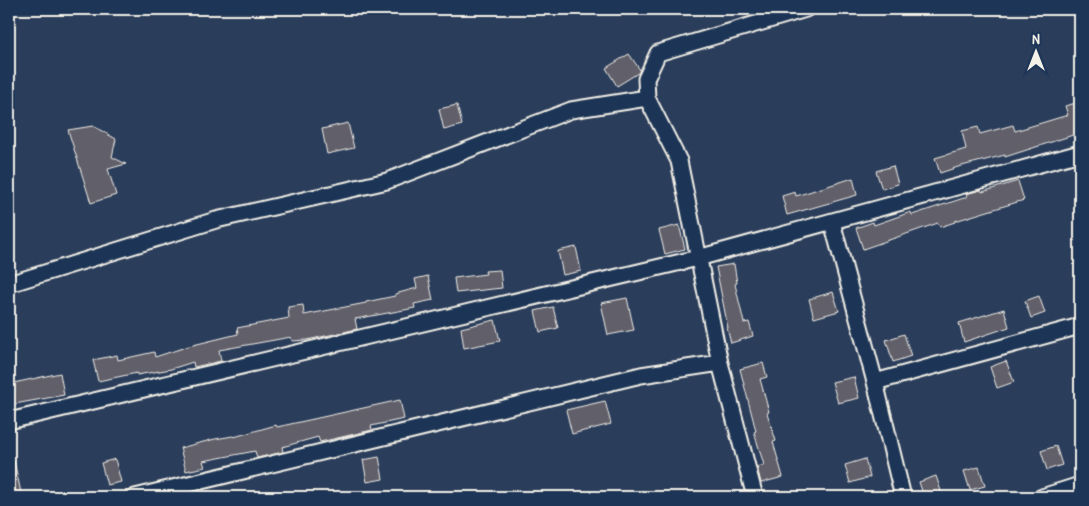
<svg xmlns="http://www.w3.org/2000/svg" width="1089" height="506" font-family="'Patrick Hand',sans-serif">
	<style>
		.building { fill: #605e6b; stroke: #f4f1e8 }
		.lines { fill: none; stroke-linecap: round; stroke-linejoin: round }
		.street-casing { stroke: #f4f1e8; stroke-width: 19 }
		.street { stroke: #1d3557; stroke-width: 15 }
	</style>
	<rect width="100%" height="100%" fill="#2a3d5b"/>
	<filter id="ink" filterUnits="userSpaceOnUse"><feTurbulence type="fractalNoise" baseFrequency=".02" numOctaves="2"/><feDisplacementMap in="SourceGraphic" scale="10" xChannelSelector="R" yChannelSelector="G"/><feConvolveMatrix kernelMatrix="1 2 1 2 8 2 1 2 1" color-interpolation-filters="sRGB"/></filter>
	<g filter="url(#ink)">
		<path class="building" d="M 629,54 L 640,70 L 638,73 L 617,86 L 606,68 Z
			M 1080,102 L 1080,144 L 1076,144 L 1073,135 L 1005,157 L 1005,155 L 958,167 L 940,173 L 935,158 L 966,149 L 962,131 L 978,127 L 980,134 L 1013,125 L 1015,131 L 1068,115 L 1065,106 Z
			M 457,105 L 462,125 L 444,130 L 439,109 Z
			M 348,123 L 354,148 L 327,154 L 322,129 Z
			M 93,126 L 116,139 L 112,157 L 126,164 L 108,169 L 116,195 L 91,203 L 68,130 Z
			M 893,166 L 898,184 L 882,189 L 876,171 Z
			M 853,178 L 857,195 L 787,215 L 782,196 L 795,192 L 796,196 Z
			M 1018,181 L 1024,200 L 955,221 L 955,222 L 940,227 L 938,223 L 863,249 L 856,228 L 873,222 L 874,225 L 911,212 L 912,215 L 967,197 L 966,194 L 981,190 L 982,192 Z
			M 679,225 L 685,249 L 665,254 L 659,230 Z
			M 576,247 L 581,271 L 563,275 L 558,251 Z
			M 734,264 L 737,283 L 735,284 L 744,323 L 749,322 L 753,336 L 731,343 L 727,328 L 728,328 L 716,267 Z
			M 500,270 L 502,288 L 456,293 L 454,278 L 486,274 L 485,271 Z
			M 428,276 L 433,300 L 414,304 L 415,308 L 355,319 L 357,329 L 307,340 L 292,341 L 291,337 L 219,350 L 221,361 L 194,367 L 193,362 L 171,369 L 137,375 L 137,373 L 98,381 L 93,360 L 117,355 L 118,360 L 154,352 L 155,357 L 189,346 L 238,334 L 237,328 L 289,318 L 288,307 L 303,305 L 304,315 L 366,303 L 366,302 L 395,296 L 395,294 L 417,288 L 415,279 Z
			M 833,292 L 839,311 L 814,318 L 809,299 Z
			M 1039,296 L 1045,313 L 1031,318 L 1025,301 Z
			M 627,298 L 634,330 L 608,335 L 601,303 Z
			M 553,307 L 558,328 L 540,332 L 535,311 Z
			M 1004,309 L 1009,327 L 964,342 L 959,323 Z
			M 495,320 L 500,341 L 464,348 L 461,328 Z
			M 904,334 L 911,356 L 893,362 L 886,340 Z
			M 1006,361 L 1014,382 L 997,388 L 990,367 Z
			M 763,363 L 767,377 L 760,379 L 769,412 L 767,413 L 776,441 L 773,442 L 783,477 L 761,483 L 757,467 L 764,465 L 754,432 L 756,431 L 740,369 Z
			M 60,373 L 64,395 L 9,405 L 9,384 Z
			M 854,377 L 859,398 L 838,403 L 832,382 Z
			M 400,400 L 404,419 L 371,426 L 372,430 L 320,442 L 318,437 L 282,447 L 283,452 L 257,458 L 255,451 L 203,461 L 205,467 L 186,471 L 180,448 L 215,439 L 233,436 L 234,437 L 276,425 L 277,427 Z
			M 605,401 L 611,424 L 572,434 L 566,410 Z
			M 1056,446 L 1062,465 L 1047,470 L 1041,451 Z
			M 379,457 L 383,479 L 367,482 L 363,460 Z
			M 115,459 L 121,482 L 107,485 L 101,463 Z
			M 865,459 L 870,477 L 850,483 L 845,465 Z
			M 14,461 L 22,497 L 9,497 L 9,462 Z
			M 979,467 L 985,486 L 970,490 L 964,471 Z
			M 936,476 L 943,497 L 924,497 L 919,482 Z"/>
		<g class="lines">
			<g class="street-casing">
				<path id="street" d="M 647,98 L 646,79 L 658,53 L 806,9
					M 832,222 L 875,382 L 903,497
					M 9,284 L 216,220 L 387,181 L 571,110 L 647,98 L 679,161 L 720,363 L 755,497
					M 875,382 L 1080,326
					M 9,421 L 698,258 L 1080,153
					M 135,497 L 641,375 L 720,363
					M 1042,497 L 1080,485"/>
			</g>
			<use href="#street" class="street"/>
		</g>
	</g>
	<rect width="1089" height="506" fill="none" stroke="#1d3557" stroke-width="30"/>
	<rect x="15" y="15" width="1059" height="476" fill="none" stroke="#f4f1e8" stroke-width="2" filter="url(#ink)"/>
	<g transform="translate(1036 52)" stroke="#1d3557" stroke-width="4" paint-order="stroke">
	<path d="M0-4L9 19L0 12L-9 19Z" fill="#f4f1e8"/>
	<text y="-8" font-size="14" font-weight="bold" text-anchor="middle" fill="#f4f1e8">N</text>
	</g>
</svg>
